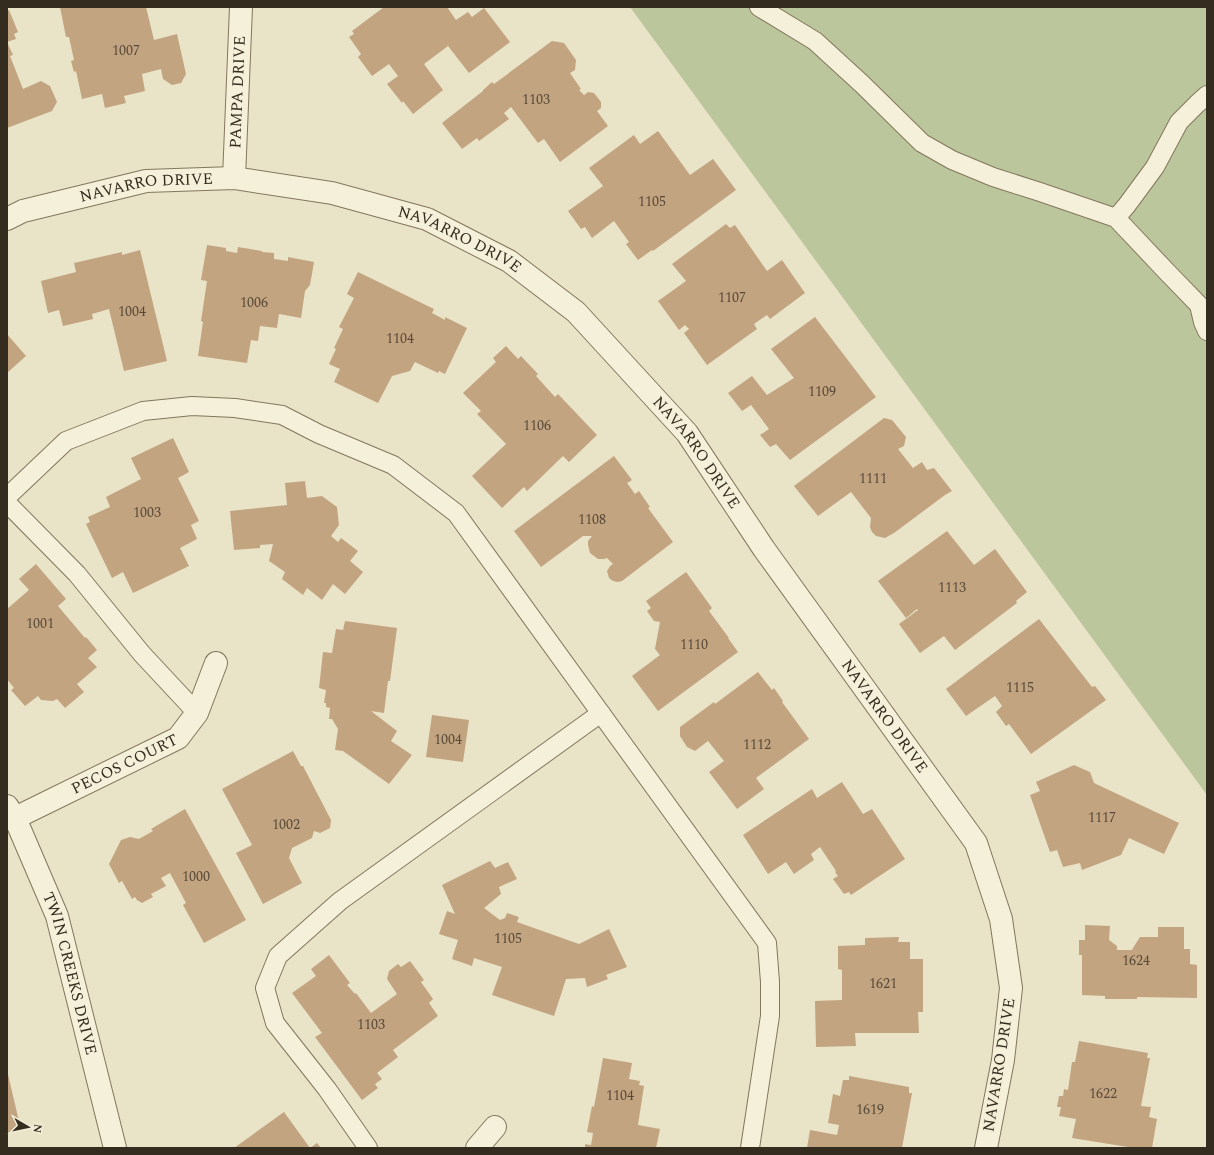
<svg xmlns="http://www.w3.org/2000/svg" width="1214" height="1155" font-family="Spectral,serif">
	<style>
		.green { fill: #bcc69c }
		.building { fill: #c3a481 }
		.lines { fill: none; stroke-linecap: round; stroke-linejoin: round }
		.service-casing { stroke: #83765e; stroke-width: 20 }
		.minor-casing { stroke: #83765e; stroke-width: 24 }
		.tertiary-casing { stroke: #83765e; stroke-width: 24 }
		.service { stroke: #f5f0d9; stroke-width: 18 }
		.minor { stroke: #f5f0d9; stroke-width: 22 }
		.tertiary { stroke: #f5f0d9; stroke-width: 22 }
		.labels { text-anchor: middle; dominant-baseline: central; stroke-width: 3; stroke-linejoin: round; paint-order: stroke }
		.number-label { font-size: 14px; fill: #584a38 }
		.street-label { font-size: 16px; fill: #352c20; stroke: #f1edd5 }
	</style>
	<rect width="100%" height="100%" fill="#e9e3c7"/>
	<path class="green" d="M 630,7 L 1207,7 L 1207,795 Z"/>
	<path class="building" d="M 60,7 L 146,7 L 154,40 L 177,34 L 186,74 L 181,83 L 172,85 L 163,79 L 161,69 L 142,74 L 145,91 L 124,96 L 126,103 L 105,108 L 102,94 L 82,99 L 76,71 L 74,72 L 71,61 L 74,60 L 69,37 L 66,37 Z
		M 384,7 L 447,7 L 456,20 L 468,12 L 472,17 L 484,8 L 510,42 L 469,73 L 448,46 L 424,64 L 443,90 L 413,114 L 403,101 L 402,103 L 387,84 L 398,76 L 389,64 L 372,76 L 358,57 L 361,54 L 349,37 L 354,34 L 352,31 Z
		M 9,10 L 18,32 L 14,34 L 16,39 L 7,42 L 13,55 L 10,56 L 23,89 L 41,81 L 50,86 L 57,102 L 52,111 L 7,128 L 7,11 Z
		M 552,41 L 564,43 L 576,60 L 575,70 L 570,73 L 581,89 L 579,90 L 584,95 L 588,92 L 594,93 L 601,102 L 601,108 L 597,111 L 608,126 L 560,162 L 544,139 L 538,143 L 511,107 L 504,113 L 509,119 L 479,141 L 477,138 L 462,149 L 442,123 L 483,91 L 483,90 L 492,82 L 494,84 Z
		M 658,131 L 690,175 L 713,159 L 736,190 L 653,251 L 652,250 L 638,260 L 626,244 L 629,242 L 614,221 L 592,238 L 585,227 L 581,229 L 568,211 L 603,186 L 589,168 L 634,135 L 640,144 Z
		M 726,224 L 730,228 L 735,225 L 767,271 L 782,260 L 805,293 L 770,319 L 767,315 L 754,324 L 757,329 L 707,365 L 684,333 L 689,329 L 685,325 L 679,330 L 658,301 L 686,281 L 672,264 Z
		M 207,245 L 226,248 L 226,251 L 237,253 L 238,247 L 262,251 L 262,252 L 274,253 L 274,259 L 288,261 L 288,257 L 314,262 L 310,285 L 305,291 L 301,318 L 279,314 L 277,328 L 260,326 L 258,341 L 251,340 L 247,363 L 198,356 L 203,322 L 201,321 L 207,281 L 201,280 Z
		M 140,250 L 167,361 L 124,371 L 109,309 L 92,314 L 93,319 L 63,326 L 59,310 L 48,313 L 41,281 L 76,272 L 74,263 L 122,252 L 122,255 Z
		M 358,272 L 434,309 L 432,313 L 445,320 L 445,317 L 467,328 L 445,374 L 439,371 L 438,373 L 415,362 L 410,371 L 392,376 L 378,403 L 334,382 L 340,369 L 329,364 L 336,349 L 334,348 L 343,329 L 339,327 L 354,298 L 347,294 Z
		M 815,317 L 876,397 L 790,460 L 776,444 L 770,447 L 760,435 L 769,429 L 751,405 L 742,411 L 728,393 L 752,376 L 767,395 L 794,378 L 771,349 Z
		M 7,334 L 26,356 L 7,373 Z
		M 506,346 L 518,359 L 521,356 L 538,374 L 536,376 L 555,397 L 558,394 L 597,435 L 569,462 L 563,456 L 527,491 L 524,487 L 502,508 L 472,476 L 506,444 L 477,414 L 481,411 L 463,393 L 496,362 L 493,358 Z
		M 884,418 L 892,420 L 906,437 L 904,446 L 898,449 L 913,468 L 922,462 L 927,470 L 934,468 L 952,491 L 945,495 L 894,533 L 885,538 L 876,536 L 872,532 L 870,527 L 871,518 L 851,492 L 818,516 L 794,486 Z
		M 173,438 L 189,472 L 178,478 L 199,521 L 191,525 L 197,539 L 180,548 L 189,566 L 133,593 L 123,572 L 112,578 L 86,524 L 90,522 L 88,517 L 110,507 L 106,497 L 141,479 L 131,458 Z
		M 614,456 L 632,480 L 627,483 L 635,494 L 639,491 L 650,507 L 648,508 L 673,542 L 622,581 L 618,582 L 613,581 L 609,578 L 607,571 L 610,566 L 613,564 L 607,558 L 604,559 L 598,559 L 590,553 L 588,545 L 588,541 L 592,536 L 583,536 L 541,567 L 514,531 Z
		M 305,481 L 307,498 L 322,496 L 337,507 L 339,525 L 331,536 L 338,542 L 341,538 L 358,551 L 350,561 L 363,572 L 345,594 L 333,584 L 322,600 L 307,588 L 303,595 L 282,579 L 285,572 L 269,561 L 273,544 L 260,545 L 260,548 L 234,550 L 230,511 L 287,505 L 285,483 Z
		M 947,531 L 974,565 L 995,549 L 1027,592 L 1016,601 L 1017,603 L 955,650 L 944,636 L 920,653 L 899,624 L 918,610 L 917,609 L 906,618 L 878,581 Z
		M 36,564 L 66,599 L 58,606 L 85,638 L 86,637 L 97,650 L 88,658 L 97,667 L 77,684 L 84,692 L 65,708 L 57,699 L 53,701 L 41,700 L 38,696 L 25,706 L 11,690 L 14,688 L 7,679 L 7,609 L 29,590 L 19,579 Z
		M 686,572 L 712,608 L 709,611 L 729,638 L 728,638 L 738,652 L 658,711 L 632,676 L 660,655 L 655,649 L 660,622 L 654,621 L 647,611 L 651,608 L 646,601 Z
		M 1039,619 L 1092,687 L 1095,686 L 1106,700 L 1031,754 L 1009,724 L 1006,726 L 996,712 L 1002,706 L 995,696 L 966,716 L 946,689 Z
		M 345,621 L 397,628 L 390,681 L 388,681 L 384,713 L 371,711 L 397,731 L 391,741 L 412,755 L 389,784 L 343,751 L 335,750 L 338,729 L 332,719 L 329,719 L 330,708 L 326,707 L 326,703 L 324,703 L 326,690 L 319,688 L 323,652 L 332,653 L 336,629 L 343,630 Z
		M 758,672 L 772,690 L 774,688 L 783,701 L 782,702 L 809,739 L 756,778 L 764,789 L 737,809 L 709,772 L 724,761 L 708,741 L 695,751 L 687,747 L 680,736 L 680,727 L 714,702 L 715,704 Z
		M 432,715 L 469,720 L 463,762 L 426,757 Z
		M 293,751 L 301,766 L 303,766 L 331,820 L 330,828 L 320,833 L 314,831 L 312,838 L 292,848 L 289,858 L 302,883 L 263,904 L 236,853 L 252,845 L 222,789 Z
		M 1074,765 L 1090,772 L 1094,783 L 1179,823 L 1164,854 L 1129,838 L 1121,855 L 1082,870 L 1080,863 L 1063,867 L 1057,850 L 1050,852 L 1030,795 L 1040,791 L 1036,782 Z
		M 842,782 L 863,814 L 872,809 L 905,859 L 851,895 L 849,892 L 844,894 L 833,879 L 838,876 L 835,872 L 836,871 L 820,847 L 811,854 L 814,860 L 794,874 L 786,862 L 768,874 L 743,835 L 812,789 L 817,798 Z
		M 185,809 L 246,920 L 204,943 L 183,905 L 186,903 L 170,873 L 161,878 L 166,886 L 151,894 L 153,897 L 142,903 L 137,900 L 135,897 L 132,899 L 122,881 L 119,883 L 109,864 L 121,840 L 130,837 L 139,839 L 153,831 L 151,829 Z
		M 490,861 L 495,868 L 508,862 L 517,879 L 499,887 L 501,894 L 484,908 L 500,920 L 505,918 L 507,913 L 519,917 L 517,922 L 579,944 L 609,929 L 627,967 L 606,975 L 608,979 L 587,987 L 585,978 L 566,979 L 554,1016 L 492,995 L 502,967 L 474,958 L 472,966 L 452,959 L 458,940 L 439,934 L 447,911 L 455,914 L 442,885 Z
		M 1085,925 L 1110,926 L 1109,940 L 1117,946 L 1117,950 L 1132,950 L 1133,948 L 1140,937 L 1158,937 L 1158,927 L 1184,927 L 1184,949 L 1190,949 L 1190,964 L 1197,965 L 1197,998 L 1137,997 L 1137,999 L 1105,999 L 1105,996 L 1082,995 L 1082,955 L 1079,955 L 1079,940 L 1085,940 Z
		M 899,937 L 898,942 L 910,942 L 910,959 L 923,959 L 923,1012 L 918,1012 L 919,1033 L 855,1033 L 856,1046 L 816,1047 L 815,1001 L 842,1000 L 842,970 L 838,969 L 838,946 L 865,945 L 865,938 Z
		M 329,955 L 350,983 L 347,985 L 355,994 L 356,993 L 371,1013 L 397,994 L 387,979 L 389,971 L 398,964 L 401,967 L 410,961 L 424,980 L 421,982 L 433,999 L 429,1003 L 438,1016 L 393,1050 L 398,1057 L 377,1073 L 382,1079 L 375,1084 L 378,1088 L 362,1100 L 315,1037 L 322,1033 L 292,993 L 316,976 L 311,969 Z
		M 1079,1041 L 1148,1053 L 1147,1058 L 1150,1058 L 1141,1106 L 1151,1107 L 1149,1117 L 1157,1119 L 1152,1148 L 1134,1148 L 1072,1138 L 1076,1119 L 1059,1116 L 1061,1107 L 1057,1107 L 1059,1096 L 1063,1096 L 1064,1089 L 1068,1090 L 1072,1062 L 1075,1062 Z
		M 603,1058 L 632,1063 L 629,1079 L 640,1081 L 639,1085 L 644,1086 L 638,1125 L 660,1129 L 656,1148 L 585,1148 L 585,1144 L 591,1145 L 593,1133 L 587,1132 L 592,1106 L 594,1107 Z
		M 7,1070 L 21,1130 L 7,1133 Z
		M 849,1076 L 909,1087 L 909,1093 L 912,1093 L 902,1148 L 807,1148 L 810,1130 L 837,1135 L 839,1125 L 828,1123 L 833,1094 L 840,1096 L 843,1080 L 849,1080 Z
		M 284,1112 L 310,1148 L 317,1143 L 321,1148 L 234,1148 Z"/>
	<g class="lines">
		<g class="service-casing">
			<path id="service" d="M 759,7 L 815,41 L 862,84 L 922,143 L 952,160 L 993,177 L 1040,192 L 1116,218 L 1127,205 L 1155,167 L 1179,122 L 1197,104 L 1207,95
				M 1116,218 L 1167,272 L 1199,305 L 1203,322 L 1207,331
				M 7,497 L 66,441 L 143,411 L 192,406 L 235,408 L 282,415 L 319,434 L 393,465 L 456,513 L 767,943 L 770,982 L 770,1016 L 750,1148
				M 7,503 L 77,574 L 142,654 L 197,713
				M 368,1148 L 327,1089 L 275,1023 L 265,988 L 278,956 L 340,901 L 601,713"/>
		</g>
		<g class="minor-casing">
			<g id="minor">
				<path id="s1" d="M 234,178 L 241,7"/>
				<path id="s2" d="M 7,219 L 23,211 L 146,181 L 234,178 L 332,193 L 427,219 L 509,261 L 576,312 L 687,433 L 764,549 L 976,843 L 1001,919 L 1011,988 L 1003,1060 L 986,1148"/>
				<path id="s3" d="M 15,818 L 178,738 L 197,713 L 216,663"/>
				<path d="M 477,1148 L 495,1127"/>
			</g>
		</g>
		<g class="tertiary-casing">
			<g id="tertiary">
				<path id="s4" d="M 7,806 L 15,818 L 57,916 L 115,1148"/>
			</g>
		</g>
		<use href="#service" class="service"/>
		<use href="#minor" class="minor"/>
		<use href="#tertiary" class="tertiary"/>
	</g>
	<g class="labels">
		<g class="number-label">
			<text x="126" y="50">1007</text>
			<text x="536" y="99">1103</text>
			<text x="652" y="201">1105</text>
			<text x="732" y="297">1107</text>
			<text x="254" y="302">1006</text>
			<text x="132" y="311">1004</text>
			<text x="400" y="338">1104</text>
			<text x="822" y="391">1109</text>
			<text x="537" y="425">1106</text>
			<text x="873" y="478">1111</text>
			<text x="147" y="512">1003</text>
			<text x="592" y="519">1108</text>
			<text x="952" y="587">1113</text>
			<text x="40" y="623">1001</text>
			<text x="694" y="644">1110</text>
			<text x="1020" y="687">1115</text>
			<text x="448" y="739">1004</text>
			<text x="757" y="744">1112</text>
			<text x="1102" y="817">1117</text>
			<text x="286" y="824">1002</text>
			<text x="196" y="876">1000</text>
			<text x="508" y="938">1105</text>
			<text x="1136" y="960">1624</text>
			<text x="883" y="983">1621</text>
			<text x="371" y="1024">1103</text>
			<text x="1103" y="1093">1622</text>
			<text x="620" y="1095">1104</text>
			<text x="870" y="1109">1619</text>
		</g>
		<g class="street-label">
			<text stroke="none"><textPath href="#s1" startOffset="86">PAMPA DRIVE</textPath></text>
			<text stroke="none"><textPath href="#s2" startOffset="144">NAVARRO DRIVE</textPath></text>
			<text stroke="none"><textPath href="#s2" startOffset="468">NAVARRO DRIVE</textPath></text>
			<text stroke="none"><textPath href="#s2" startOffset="792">NAVARRO DRIVE</textPath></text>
			<text stroke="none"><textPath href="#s2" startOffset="1116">NAVARRO DRIVE</textPath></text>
			<text stroke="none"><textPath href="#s3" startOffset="122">PECOS COURT</textPath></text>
			<text stroke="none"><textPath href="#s4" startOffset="180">TWIN CREEKS DRIVE</textPath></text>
			<text transform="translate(999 1065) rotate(-81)">NAVARRO DRIVE</text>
		</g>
	</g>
	<rect width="1214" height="1155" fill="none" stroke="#352c20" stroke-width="16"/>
	<g transform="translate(28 1127) rotate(99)" stroke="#f1edd5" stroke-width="3" paint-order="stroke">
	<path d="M0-3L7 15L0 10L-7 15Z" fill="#352c20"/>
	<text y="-6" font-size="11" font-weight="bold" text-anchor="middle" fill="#352c20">N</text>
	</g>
</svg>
